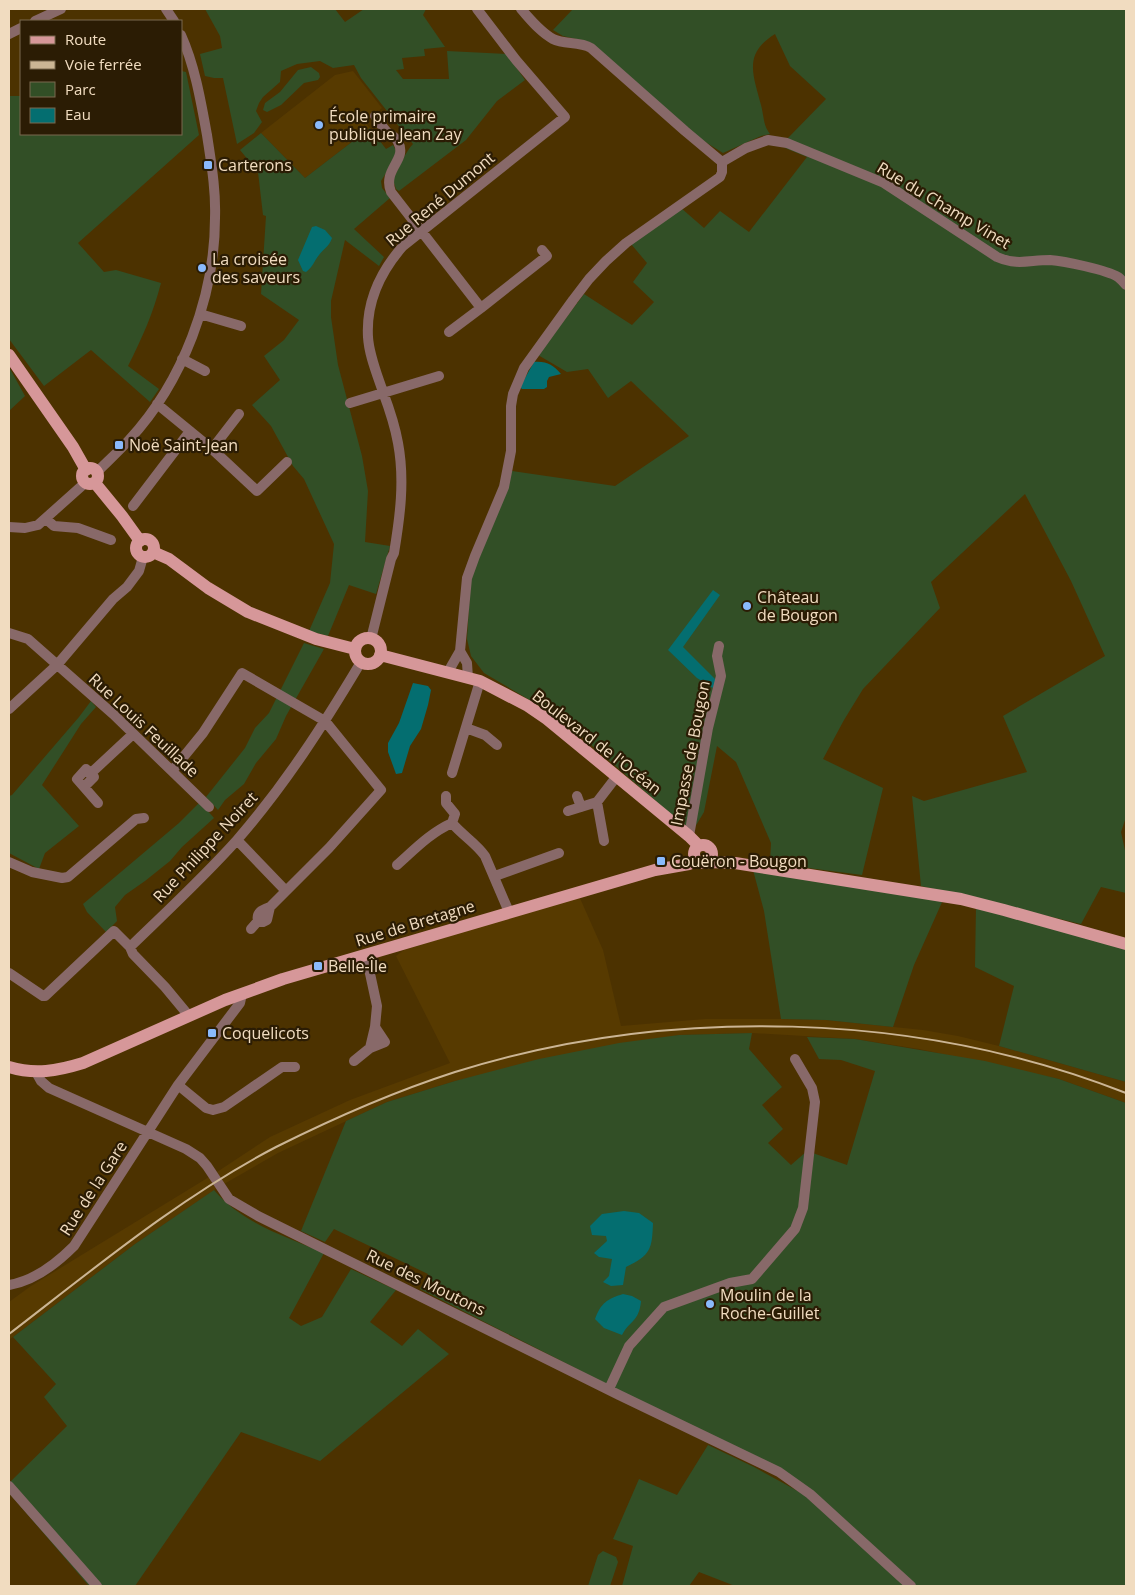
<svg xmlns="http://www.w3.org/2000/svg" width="1135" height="1595" font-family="'Open Sans',sans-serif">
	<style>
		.built { fill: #573a00 }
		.green { fill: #324f26 }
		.water { fill: #046e70 }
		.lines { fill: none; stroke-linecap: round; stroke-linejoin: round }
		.minor { stroke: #886969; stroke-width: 10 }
		.major { stroke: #d69799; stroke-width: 12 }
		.rail { stroke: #cbb594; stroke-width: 2 }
		.poi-dot { fill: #8abafc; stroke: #2b1c04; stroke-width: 2 }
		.labels { text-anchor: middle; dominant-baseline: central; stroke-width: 4.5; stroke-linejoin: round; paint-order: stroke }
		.poi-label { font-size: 16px; fill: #f1dcc0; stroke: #2b1c04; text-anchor: start }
		.street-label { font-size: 16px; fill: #f1dcc0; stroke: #2b1c04 }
	</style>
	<rect width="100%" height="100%" fill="#4c3200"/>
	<path class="built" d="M 353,71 L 382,108 L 365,122 L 370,128 L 305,178 L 261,133 L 335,75 Z
		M 579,896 L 603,950 L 621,1026 L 705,1019 L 781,1019 L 826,1020 L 923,1030 L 958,1036 L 999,1046 L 1126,1082 L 1126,1103 L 1059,1079 L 919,1049 L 855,1039 L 752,1033 L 679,1035 L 455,1081 L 387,1102 L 278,1153 L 224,1184 L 217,1172 L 270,1137 L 350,1100 L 450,1063 L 396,956 L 404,950 Z
		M 209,1177 L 216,1189 L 135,1244 L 9,1340 L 9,1302 L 31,1286 Z"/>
	<path class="green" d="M 205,9 L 335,9 L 345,22 L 364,9 L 426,9 L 423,15 L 445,47 L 424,49 L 425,56 L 402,58 L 404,69 L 396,70 L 403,79 L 449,79 L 447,51 L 507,54 L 525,80 L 497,101 L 466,140 L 399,191 L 396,189 L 393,180 C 398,169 406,151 413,144 L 361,78 L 354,65 L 333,68 L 320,61 L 297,64 L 281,71 L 280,82 L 263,97 L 259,103 L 256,111 L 262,122 L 254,133 L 237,144 L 223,78 L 214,78 L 205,76 L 200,54 L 222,48 L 220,36 Z
		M 573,9 L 1126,9 L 1126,817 L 1121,832 L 1126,855 L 1126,893 L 1101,887 L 1081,924 L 921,886 L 912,796 L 924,801 L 1027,772 L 1003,716 L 1105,656 L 1071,581 L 1025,494 L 931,582 L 940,608 L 863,689 L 844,720 L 823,759 L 883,788 L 862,875 L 770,863 L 771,843 L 736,762 L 717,746 L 704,812 L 695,827 L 688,829 L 581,736 L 550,712 L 484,673 L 471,656 L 467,639 L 471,574 L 512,471 L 615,486 L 689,436 L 631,381 L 608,398 L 588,369 L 567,372 L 538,355 L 584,294 L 632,325 L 654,302 L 633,282 L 647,263 L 631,244 L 681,208 L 704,228 L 720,211 L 749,232 L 807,157 L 785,148 L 787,139 L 826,99 L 790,66 L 775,34 C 743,54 753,74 761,105 C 764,116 763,125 770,134 L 761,136 L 723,153 L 699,138 L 589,42 L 563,36 L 553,30 Z
		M 311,67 L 319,73 L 320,77 L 318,80 L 304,83 L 281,105 L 267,112 L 263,110 L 265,103 L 280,92 L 298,70 Z
		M 181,71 L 186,72 L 199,135 L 78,243 L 104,272 L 116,270 L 161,283 C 153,314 142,338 128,366 L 159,389 L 150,402 L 91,350 L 44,386 L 9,339 L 9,96 L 21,96 L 21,134 L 181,134 Z
		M 370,128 L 386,149 L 393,145 L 397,152 L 396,157 L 381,181 L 382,188 L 390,198 L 354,229 L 384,257 L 379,266 L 345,240 L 331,301 L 331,317 L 338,365 L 362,456 L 368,491 L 365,542 L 390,546 L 376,594 L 349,585 L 328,636 L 309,631 L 330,583 L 334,544 L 304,479 L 293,466 L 271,426 L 252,405 L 280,380 L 264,356 L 284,340 L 299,320 L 261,294 L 266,216 L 263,215 L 258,172 L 240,150 L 261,133 L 305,178 Z
		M 9,367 L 25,396 L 9,411 Z
		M 304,643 L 324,649 L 286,716 L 276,739 L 256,763 L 244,784 L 225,800 L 218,810 L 206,797 L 245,748 L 255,728 L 269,713 Z
		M 91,701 L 96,707 L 81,724 L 42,785 L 79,826 L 45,853 L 39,869 L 9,853 L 9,796 L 12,795 L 79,717 Z
		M 200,802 L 214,818 L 182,847 L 170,861 L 145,881 L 125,895 L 115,907 L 117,921 L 106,932 L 87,912 L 83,904 L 179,823 Z
		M 753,870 L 943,900 L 914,965 L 893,1027 L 826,1020 L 781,1019 L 764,911 Z
		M 976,906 L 1126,948 L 1126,1082 L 999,1046 L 1014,986 L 975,967 Z
		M 752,1033 L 749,1049 L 782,1087 L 762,1105 L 783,1129 L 768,1143 L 791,1165 L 807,1151 L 847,1165 L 875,1071 L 841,1060 L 819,1059 L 807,1037 L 855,1039 L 985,1061 L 1059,1079 L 1126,1103 L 1126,1586 L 911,1586 L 779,1472 L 420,1289 L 428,1274 L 334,1229 L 325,1242 L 301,1231 L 346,1121 L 387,1102 L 455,1081 L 539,1059 L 619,1043 L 679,1035 Z
		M 214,1190 C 243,1224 285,1236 324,1253 L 289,1318 L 301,1326 L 322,1317 L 351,1269 L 396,1290 L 370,1322 L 402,1346 L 418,1329 L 449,1354 L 320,1461 L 241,1432 L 135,1586 L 89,1586 L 9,1493 L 9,1483 L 67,1426 L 44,1397 L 56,1384 L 13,1337 L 135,1244 Z
		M 708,1445 L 754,1467 L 805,1495 L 905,1586 L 735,1586 L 699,1572 L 689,1586 L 622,1586 L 633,1546 L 613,1539 L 639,1479 L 677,1495 Z
		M 603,1551 L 616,1557 L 618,1562 L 610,1586 L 588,1586 L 598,1555 Z"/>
	<path class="water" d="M 316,226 L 325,230 L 332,238 C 329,247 324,248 319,255 C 314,261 313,267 306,272 L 303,271 L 298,260 L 312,227 Z
		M 534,362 C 547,361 553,365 561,374 L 549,377 L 547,381 L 547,387 L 544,389 L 522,389 L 520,387 Z
		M 713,590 L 720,595 L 683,647 L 718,682 L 713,688 L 697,678 L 668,650 Z
		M 413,683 L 428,686 L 431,690 L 428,705 L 421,729 L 410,746 L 402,773 L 396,774 L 388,752 L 388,743 L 399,723 Z
		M 624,1211 L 639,1213 L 653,1223 C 652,1249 651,1255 626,1267 L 623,1285 L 611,1286 L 603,1282 L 609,1276 L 612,1259 L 599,1257 L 594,1253 L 607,1241 L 606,1236 L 592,1235 L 590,1226 L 602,1214 Z
		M 623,1294 L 632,1296 L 641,1301 C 639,1322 630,1320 622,1335 L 604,1328 L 595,1319 C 601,1303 607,1299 623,1294 Z"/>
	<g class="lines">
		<path class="minor" d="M 166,9 L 174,21
			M 35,21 L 61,9
			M 9,34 L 21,28
			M 375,116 C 379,121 382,127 387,132 C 391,135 396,137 398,142 C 408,160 382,169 391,192 L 481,308 L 449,332
			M 722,162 L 746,148 L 768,140 L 787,143 L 884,183 L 997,257 C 1018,266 1029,260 1050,260 C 1064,261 1107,270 1118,277 C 1121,279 1124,283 1126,285
			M 481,308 L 547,256 L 542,250
			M 200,314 L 241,326
			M 182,359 L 205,371
			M 350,403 L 439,376
			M 157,404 L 212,449 L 257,491 L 287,462
			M 212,449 L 239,414
			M 97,472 C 108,461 119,451 129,440 C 183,382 215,296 215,218 C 216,189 211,162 207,135 C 201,102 195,66 181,35
			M 133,506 L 190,431
			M 46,519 L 54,526 L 78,528 L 111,540
			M 9,527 L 25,528 L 38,525 L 85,483
			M 9,633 L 28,639 L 113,714 L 209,807
			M 371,639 L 391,559 L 394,553 C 400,517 405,480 398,443 C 395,426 389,408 383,392 C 377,374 369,355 368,337 C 366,302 381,271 403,246 L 565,117 L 516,60 L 477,9
			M 460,651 L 467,663 L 468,678
			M 448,672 L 460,651 L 467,578 L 475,556 L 504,487 L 511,451 L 511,406 L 513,394 L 524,368 L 573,300 L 589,279 L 606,261 L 626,243 L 720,177 L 722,172 L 722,162 L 685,131 L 591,48 C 579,41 564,45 553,39 C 540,32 530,19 521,9
			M 9,709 L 57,665 L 113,599 L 127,587 L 139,571 L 143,557
			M 466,728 L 485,735 L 497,745
			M 172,771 L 203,733 L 242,673 L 325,721 L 381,790 L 329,848 L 270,907 L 267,920 L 263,922 L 258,921 L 251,929
			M 452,773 L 480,681
			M 90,774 L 133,734
			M 84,787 L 94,777 L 86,769 L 77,779 L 98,803
			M 446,796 L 446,803 L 455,814 L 452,823 C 462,835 476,843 485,856 L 509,912
			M 577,796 L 581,807
			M 597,802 L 617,776
			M 568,811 L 597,802 L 604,841
			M 689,836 L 708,728 L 721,676 L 717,656 L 719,646
			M 237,840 L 286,891
			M 9,862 L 32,872 L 62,878 L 68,877 L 136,819 L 144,818
			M 397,865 C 415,849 430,833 452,823
			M 495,876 L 559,853
			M 258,921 C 256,912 262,910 270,907
			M 130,947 L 133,954 L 165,987 L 189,1016
			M 9,973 L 43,996 L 45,996 L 114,931 L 130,947 C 166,912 204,877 237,840 C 285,785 324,724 361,662
			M 370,1048 L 385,1042 L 375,1027
			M 354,1061 L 370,1048 L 375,1027 L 377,1006 L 366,955
			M 36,1072 L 41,1081 L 49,1088 L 186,1149 L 200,1158 L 207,1166 L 229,1199 L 258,1216 L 619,1395 L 779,1472 L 810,1494 L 911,1586
			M 178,1085 L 206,1108 L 213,1110 L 224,1107 L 282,1067 L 295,1067
			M 9,1285 C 34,1281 56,1264 74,1246 L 178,1085 L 240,1003 L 242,994
			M 609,1389 L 629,1346 L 664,1307 L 730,1283 L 752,1279 L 795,1229 L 803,1208 L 815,1102 L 812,1088 L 795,1059
			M 9,1486 L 97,1586"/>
		<path class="major" d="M 9,355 L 73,447 L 86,470
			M82 476a8 8 0 1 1 16 0a8 8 0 1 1-16 0Z
			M 95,483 L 122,516 L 140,541
			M136 548a9 9 0 1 1 18 0a9 9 0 1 1-18 0Z
			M 153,552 L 169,559 L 208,588 L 248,612 L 316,639 L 355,649
			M355 651a13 13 0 1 1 26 0a13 13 0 1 1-26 0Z
			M 380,655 L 480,681 L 528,706 L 547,719 L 689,836 L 699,846
			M694 854a9 9 0 1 1 18 0a9 9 0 1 1-18 0Z
			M 708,862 L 735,863 L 961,899 L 1004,910 L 1126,944
			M 9,1067 C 35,1075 57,1071 83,1063 L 225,1000 L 283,979 L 655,870 L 689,864 L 696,860"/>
		<path class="rail" d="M 9,1334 C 95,1268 180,1197 276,1147 C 334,1118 393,1092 455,1072 C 668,1005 918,1011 1126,1093"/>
	</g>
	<g class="poi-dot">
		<circle cx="319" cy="125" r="5"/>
		<rect x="203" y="160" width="10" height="10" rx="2.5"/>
		<circle cx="202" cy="268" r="5"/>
		<rect x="114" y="440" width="10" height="10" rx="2.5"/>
		<circle cx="747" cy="606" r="5"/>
		<rect x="656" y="856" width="10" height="10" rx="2.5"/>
		<rect x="313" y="961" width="10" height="10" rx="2.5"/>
		<rect x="207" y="1028" width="10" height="10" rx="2.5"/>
		<circle cx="710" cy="1304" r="5"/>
	</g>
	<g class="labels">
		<g class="poi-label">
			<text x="329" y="116">École primaire<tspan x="329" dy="18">publique Jean Zay</tspan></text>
			<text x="218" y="165">Carterons</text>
			<text x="212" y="259">La croisée<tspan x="212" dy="18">des saveurs</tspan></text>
			<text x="129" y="445">Noë Saint-Jean</text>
			<text x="757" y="597">Château<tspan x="757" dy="18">de Bougon</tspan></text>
			<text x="671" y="861">Couëron - Bougon</text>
			<text x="328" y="966">Belle-Île</text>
			<text x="222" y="1033">Coquelicots</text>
			<text x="720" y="1295">Moulin de la<tspan x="720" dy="18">Roche-Guillet</tspan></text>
		</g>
		<g class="street-label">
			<text transform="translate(440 199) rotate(-40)">Rue René Dumont</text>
			<text transform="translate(944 205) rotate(31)">Rue du Champ Vinet</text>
			<text transform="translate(144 725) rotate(43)">Rue Louis Feuillade</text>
			<text transform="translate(597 742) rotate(38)">Boulevard de l'Océan</text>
			<text transform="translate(690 753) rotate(-79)">Impasse de Bougon</text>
			<text transform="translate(205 847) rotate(-47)">Rue Philippe Noiret</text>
			<text transform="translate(415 923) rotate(-17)">Rue de Bretagne</text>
			<text transform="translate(93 1188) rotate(-57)">Rue de la Gare</text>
			<text transform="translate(426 1282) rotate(26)">Rue des Moutons</text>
		</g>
	</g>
	<rect width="1135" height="1595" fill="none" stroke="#f1dcc0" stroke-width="20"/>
	<rect x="20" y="20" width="162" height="115" fill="#2b1c04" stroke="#7a694f"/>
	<rect x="30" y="36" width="25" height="8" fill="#d69799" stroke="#7a694f"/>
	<text x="65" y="45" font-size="15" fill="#f1dcc0">Route</text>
	<rect x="30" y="61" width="25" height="8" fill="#cbb594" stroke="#7a694f"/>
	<text x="65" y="70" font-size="15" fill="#f1dcc0">Voie ferrée</text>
	<rect x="30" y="82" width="25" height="15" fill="#324f26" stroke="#7a694f"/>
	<text x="65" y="95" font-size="15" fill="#f1dcc0">Parc</text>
	<rect x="30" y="108" width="25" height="15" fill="#046e70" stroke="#7a694f"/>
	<text x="65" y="120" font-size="15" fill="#f1dcc0">Eau</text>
</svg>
